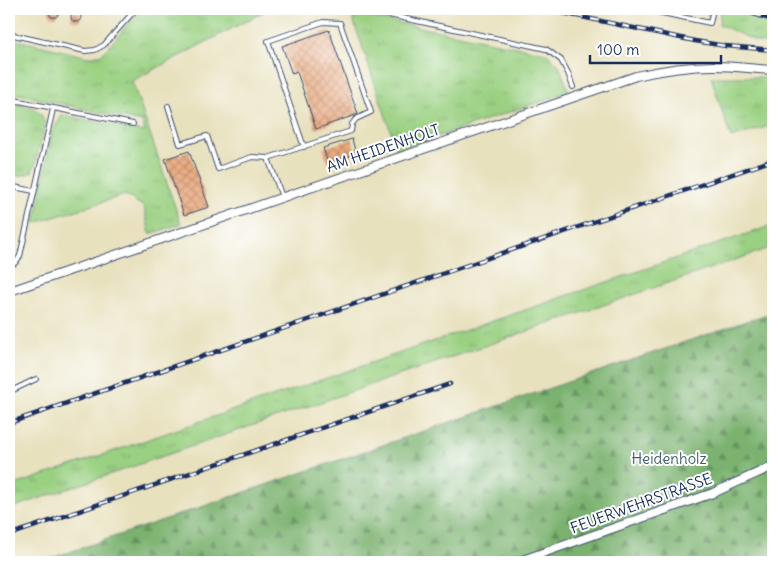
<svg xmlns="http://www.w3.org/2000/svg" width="782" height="571" font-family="Delius,sans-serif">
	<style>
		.grass { fill: url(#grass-tufts); stroke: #5a8070 }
		.forest { fill: url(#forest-firs); stroke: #4b7066 }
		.building { fill: url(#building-cross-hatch) }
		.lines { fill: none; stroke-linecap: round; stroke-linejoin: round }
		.lane-casing { stroke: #3a4a6c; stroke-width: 6 }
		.street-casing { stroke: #3a4a6c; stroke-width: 10 }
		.lane { stroke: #fff; stroke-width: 4 }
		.street { stroke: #fff; stroke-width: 8 }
		.rail-casing { stroke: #1b2f5e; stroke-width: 4.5 }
		.rail { stroke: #fff; stroke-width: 2.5; stroke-dasharray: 8; stroke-linecap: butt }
		.labels { text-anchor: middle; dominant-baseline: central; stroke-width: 4; stroke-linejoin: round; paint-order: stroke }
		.street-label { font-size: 15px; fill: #1b2f5e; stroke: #fff }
		.park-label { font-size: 15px; fill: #415f68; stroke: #fff }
	</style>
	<defs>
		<pattern id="grass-tufts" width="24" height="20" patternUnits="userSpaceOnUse" patternTransform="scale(1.25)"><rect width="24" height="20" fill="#9ad081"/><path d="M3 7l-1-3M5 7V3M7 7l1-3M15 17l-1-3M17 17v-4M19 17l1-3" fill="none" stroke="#84b372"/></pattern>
		<pattern id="forest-firs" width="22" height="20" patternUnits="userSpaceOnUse" patternTransform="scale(1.25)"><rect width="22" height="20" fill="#7bb26f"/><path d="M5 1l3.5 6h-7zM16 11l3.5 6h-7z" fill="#64915e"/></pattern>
		<pattern id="building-cross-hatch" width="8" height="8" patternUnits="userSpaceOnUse" patternTransform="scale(1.25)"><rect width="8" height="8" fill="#eaaa7f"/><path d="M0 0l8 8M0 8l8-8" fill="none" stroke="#bd8b6b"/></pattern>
	</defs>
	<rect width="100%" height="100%" fill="#fff"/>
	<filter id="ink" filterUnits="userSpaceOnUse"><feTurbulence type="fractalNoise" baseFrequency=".02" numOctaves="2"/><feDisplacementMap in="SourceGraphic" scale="10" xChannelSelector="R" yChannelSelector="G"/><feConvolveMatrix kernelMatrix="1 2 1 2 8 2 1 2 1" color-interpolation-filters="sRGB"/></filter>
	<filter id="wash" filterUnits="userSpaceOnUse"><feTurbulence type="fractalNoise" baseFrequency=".0096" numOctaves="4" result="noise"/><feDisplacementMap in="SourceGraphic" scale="20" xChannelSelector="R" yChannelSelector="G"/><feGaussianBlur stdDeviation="1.12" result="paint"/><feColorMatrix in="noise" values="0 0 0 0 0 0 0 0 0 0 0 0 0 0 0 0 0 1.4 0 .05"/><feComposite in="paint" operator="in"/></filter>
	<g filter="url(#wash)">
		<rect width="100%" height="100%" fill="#e8e1be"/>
		<path class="grass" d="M 141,9 L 269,9 L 132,81 L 181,224 L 150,234 L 144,207 L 125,195 L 35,223 L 52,132 L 62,115 L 145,132 L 142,122 L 9,92 L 9,38 L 88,57 L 102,54 Z
			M 721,9 L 773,9 L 773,44 L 757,42 L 719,24 Z
			M 351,13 L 546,53 L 559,65 L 569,92 L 397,150 Z
			M 711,77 L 773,77 L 773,125 L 731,138 Z
			M 9,102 L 34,108 L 41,114 L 45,125 L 35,165 L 32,172 L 20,176 L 9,174 Z
			M 773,225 L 773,247 L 9,509 L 9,487 Z"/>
		<path class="forest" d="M 773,312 L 773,562 L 40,562 Z"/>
		<g id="blocks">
			<path class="building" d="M 49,9 L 58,9 L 58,15 L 56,17 L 51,17 L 49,13 Z
				M71 17a5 5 0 1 1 10 0a5 5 0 1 1-10 0Z
				M 329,30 L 358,114 L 316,129 L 297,72 L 292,74 L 282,46 Z
				M 352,139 L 356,154 L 328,163 L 323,148 Z
				M 189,151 L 209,207 L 184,215 L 165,159 Z"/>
		</g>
	</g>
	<g filter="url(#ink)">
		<use href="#blocks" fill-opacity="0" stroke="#3a4a6c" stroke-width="1"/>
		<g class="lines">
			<g class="lane-casing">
				<path id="lane" d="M 361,9 L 546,49 L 561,60 L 568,73 L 573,87
					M 643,9 L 710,23 L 713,9
					M 9,34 L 85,51 L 95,50 L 104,45 L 136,9
					M 9,99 L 133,124
					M 168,106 L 180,144 L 207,136 L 218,169 L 252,157 L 268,158 L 282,197
					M 268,158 L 351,131 L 352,124 L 356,119 L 371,112 L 340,23 L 323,22 L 268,41 L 304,147
					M 9,186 L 34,191
					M 9,267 L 16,262 L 20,256 L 53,109
					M 9,392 L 36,379"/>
			</g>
			<g class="street-casing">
				<path id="street" d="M 9,290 L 16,289 L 636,76 C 662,70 688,66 714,66 C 734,66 754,69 773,70
					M 517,562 L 713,493 L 773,466"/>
			</g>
			<use href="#lane" class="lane"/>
			<use href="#street" class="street"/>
			<g class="rail-casing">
				<path id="rail" d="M 544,9 L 695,41 L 726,46 L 773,50
					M 738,9 L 773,20
					M 9,423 L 773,160
					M 9,535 L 450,384"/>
			</g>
			<use href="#rail" class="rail"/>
		</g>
	</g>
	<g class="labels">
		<g class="street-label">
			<text transform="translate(383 148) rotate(-19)">AM HEIDENHOLT</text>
			<text transform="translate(641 503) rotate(-20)">FEUERWEHRSTRASSE</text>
		</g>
		<g class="park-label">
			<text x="669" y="458">Heidenholz</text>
		</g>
	</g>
	<rect width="782" height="571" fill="none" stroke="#fff" stroke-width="30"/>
	<path d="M590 55v8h131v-8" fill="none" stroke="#1b2f5e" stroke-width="2.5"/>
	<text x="597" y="55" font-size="15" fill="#1b2f5e" stroke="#ffffff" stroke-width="4" paint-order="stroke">100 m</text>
</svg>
